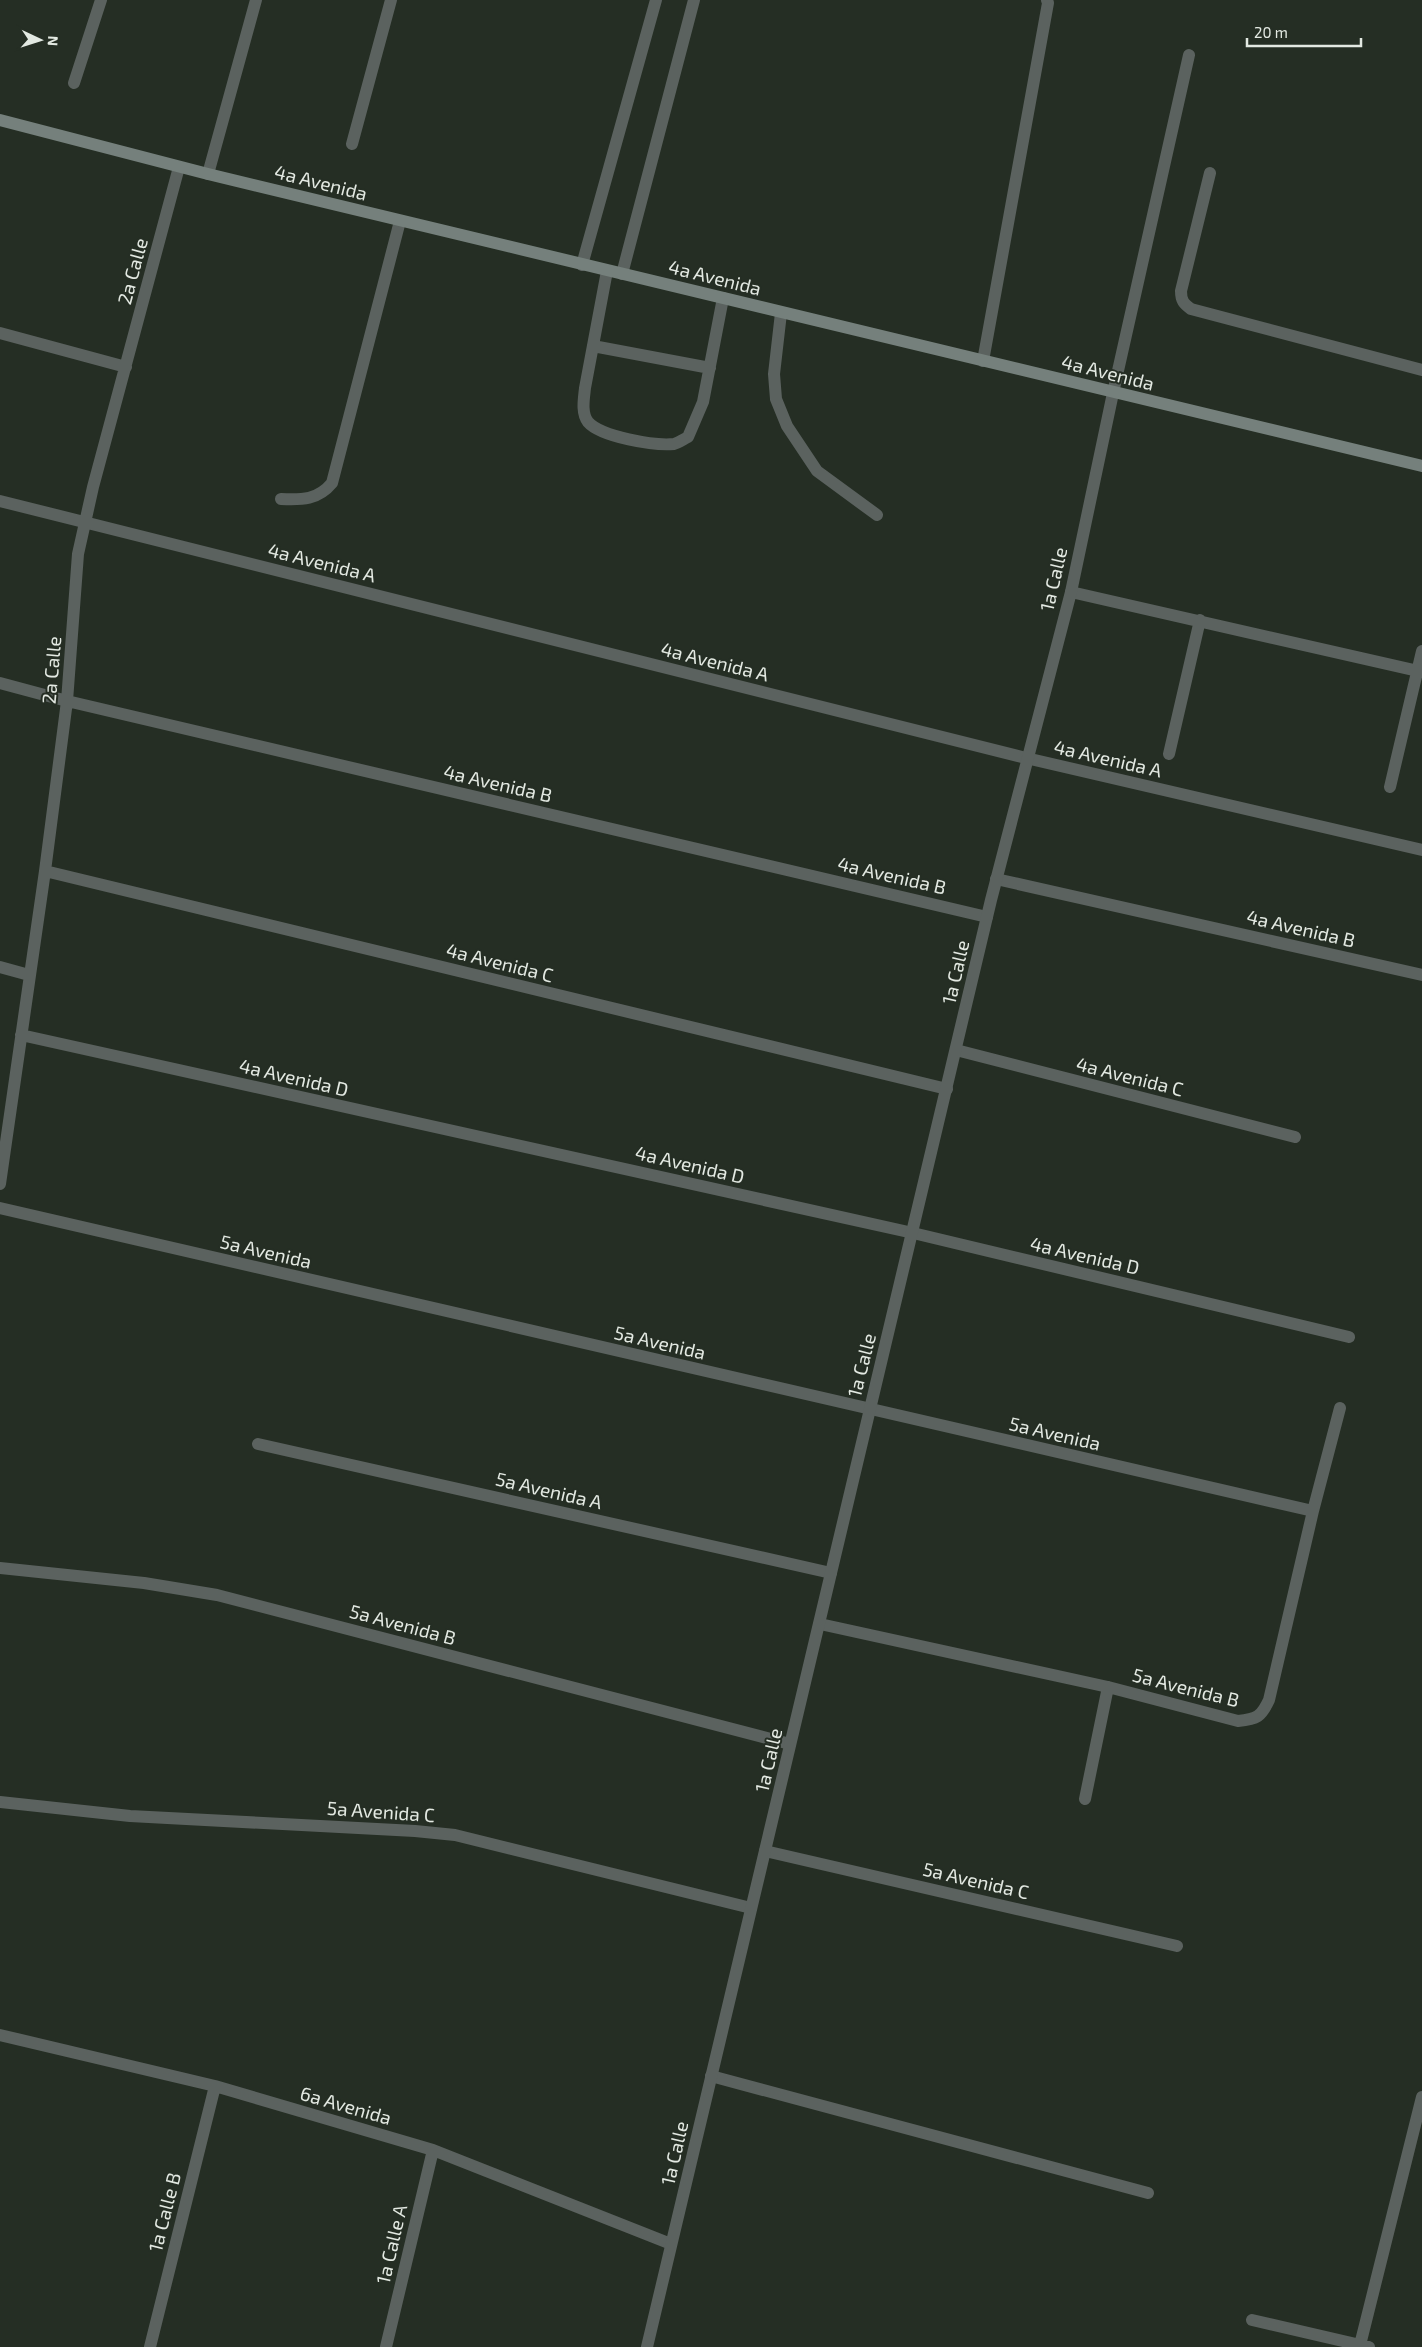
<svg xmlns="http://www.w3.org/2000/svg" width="1422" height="2347" font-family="'Exo 2',sans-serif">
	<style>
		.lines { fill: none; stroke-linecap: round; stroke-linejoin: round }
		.service { stroke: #5b625f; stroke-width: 12 }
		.minor { stroke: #5b625f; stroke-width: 12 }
		.tertiary { stroke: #5b625f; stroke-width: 12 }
		.secondary { stroke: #75807c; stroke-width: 12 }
		.labels { text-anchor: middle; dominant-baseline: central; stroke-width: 4; stroke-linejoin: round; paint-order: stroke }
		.street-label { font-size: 19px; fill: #e3e9e2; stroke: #252e24 }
	</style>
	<rect width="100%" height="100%" fill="#252e24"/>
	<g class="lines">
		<path class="service" d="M 1210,173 L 1181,291 C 1181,301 1184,304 1191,309 L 1422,370
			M 607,271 L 585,388 C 584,398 581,413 588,422 C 601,437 655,446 674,444 C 678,443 684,439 688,437 L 703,402 L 723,298
			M 593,346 L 710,368
			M 1113,393 L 1189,55
			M 281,499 C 302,500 318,500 332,483 L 400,221"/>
		<path class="minor" d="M 74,83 L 101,0
			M 352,144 L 391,0
			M 208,174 L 256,0
			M 582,265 L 656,0
			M 622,274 L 694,0
			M 781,313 L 774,374 L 776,399 L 787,426 L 817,471 L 877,515
			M 0,333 L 126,367
			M 983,361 L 1048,3 L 1047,0
			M 0,501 L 1026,758 L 1422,850
			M 1071,592 L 1422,672
			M 0,683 L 67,701 L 987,917
			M 1169,754 L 1200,620
			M 1390,787 L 1422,651
			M 45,871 L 947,1089
			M 996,879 L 1422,975
			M 0,967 L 29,975
			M 21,1035 L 913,1233 L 1349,1337
			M 956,1050 L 1295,1137
			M 0,1184 L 45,871 L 67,701 L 78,554 L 93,487 L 179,167
			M 0,1208 L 1313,1511
			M 258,1444 L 831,1573
			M 0,1568 L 144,1583 L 217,1595 L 790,1744
			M 820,1624 L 1108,1687 L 1238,1721 C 1257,1719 1261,1717 1269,1700 L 1313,1511 L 1340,1408
			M 1085,1799 L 1108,1687
			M 0,1802 L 130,1816 L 415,1831 L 455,1835 L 751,1908
			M 765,1851 L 1177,1946
			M 0,2035 L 215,2086 L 433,2150 L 671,2244
			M 711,2076 L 1148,2193
			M 1252,2320 L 1369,2347
			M 1360,2345 L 1422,2097
			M 150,2347 L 215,2086
			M 386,2347 L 433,2150"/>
		<path class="tertiary" d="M 647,2347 L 991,900 L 1071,592 L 1113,393"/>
		<path class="secondary" d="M 0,120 L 208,174 L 1422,466"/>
	</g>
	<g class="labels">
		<g class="street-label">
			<text transform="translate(321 182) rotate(14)">4a Avenida</text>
			<text transform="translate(132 271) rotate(-75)">2a Calle</text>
			<text transform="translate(715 277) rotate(14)">4a Avenida</text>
			<text transform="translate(1108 372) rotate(14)">4a Avenida</text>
			<text transform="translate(322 562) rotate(14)">4a Avenida A</text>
			<text transform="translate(1053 579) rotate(-77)">1a Calle</text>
			<text transform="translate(715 661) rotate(14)">4a Avenida A</text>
			<text transform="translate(51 670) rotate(-85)">2a Calle</text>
			<text transform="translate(1108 758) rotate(13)">4a Avenida A</text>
			<text transform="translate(498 783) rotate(13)">4a Avenida B</text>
			<text transform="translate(892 875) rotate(13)">4a Avenida B</text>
			<text transform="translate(1301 928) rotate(13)">4a Avenida B</text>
			<text transform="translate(500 962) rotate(14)">4a Avenida C</text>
			<text transform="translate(955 972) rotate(-77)">1a Calle</text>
			<text transform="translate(1130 1076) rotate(14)">4a Avenida C</text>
			<text transform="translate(294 1077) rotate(13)">4a Avenida D</text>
			<text transform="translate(690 1164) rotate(13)">4a Avenida D</text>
			<text transform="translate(266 1251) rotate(13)">5a Avenida</text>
			<text transform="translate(1085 1255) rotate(13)">4a Avenida D</text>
			<text transform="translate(660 1342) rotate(13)">5a Avenida</text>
			<text transform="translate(861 1365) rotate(-76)">1a Calle</text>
			<text transform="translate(1055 1433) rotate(13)">5a Avenida</text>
			<text transform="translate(549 1490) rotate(13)">5a Avenida A</text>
			<text transform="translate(403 1624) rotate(15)">5a Avenida B</text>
			<text transform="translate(1186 1687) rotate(14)">5a Avenida B</text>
			<text transform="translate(768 1760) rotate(-77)">1a Calle</text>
			<text transform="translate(381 1811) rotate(4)">5a Avenida C</text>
			<text transform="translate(976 1880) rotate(13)">5a Avenida C</text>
			<text transform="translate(346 2105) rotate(16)">6a Avenida</text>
			<text transform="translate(674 2153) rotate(-77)">1a Calle</text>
			<text transform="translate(164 2212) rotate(-76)">1a Calle B</text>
			<text transform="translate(391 2244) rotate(-77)">1a Calle A</text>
		</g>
	</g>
	<g transform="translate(40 40) rotate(94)" stroke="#252e24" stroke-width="4" paint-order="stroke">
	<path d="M0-4L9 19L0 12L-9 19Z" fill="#e3e9e2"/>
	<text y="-8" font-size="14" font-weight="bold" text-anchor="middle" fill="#e3e9e2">N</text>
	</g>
	<path d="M1247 38v8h114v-8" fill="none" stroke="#e3e9e2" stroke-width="2.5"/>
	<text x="1254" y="38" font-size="15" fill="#e3e9e2" stroke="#252e24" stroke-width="4" paint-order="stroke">20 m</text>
</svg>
